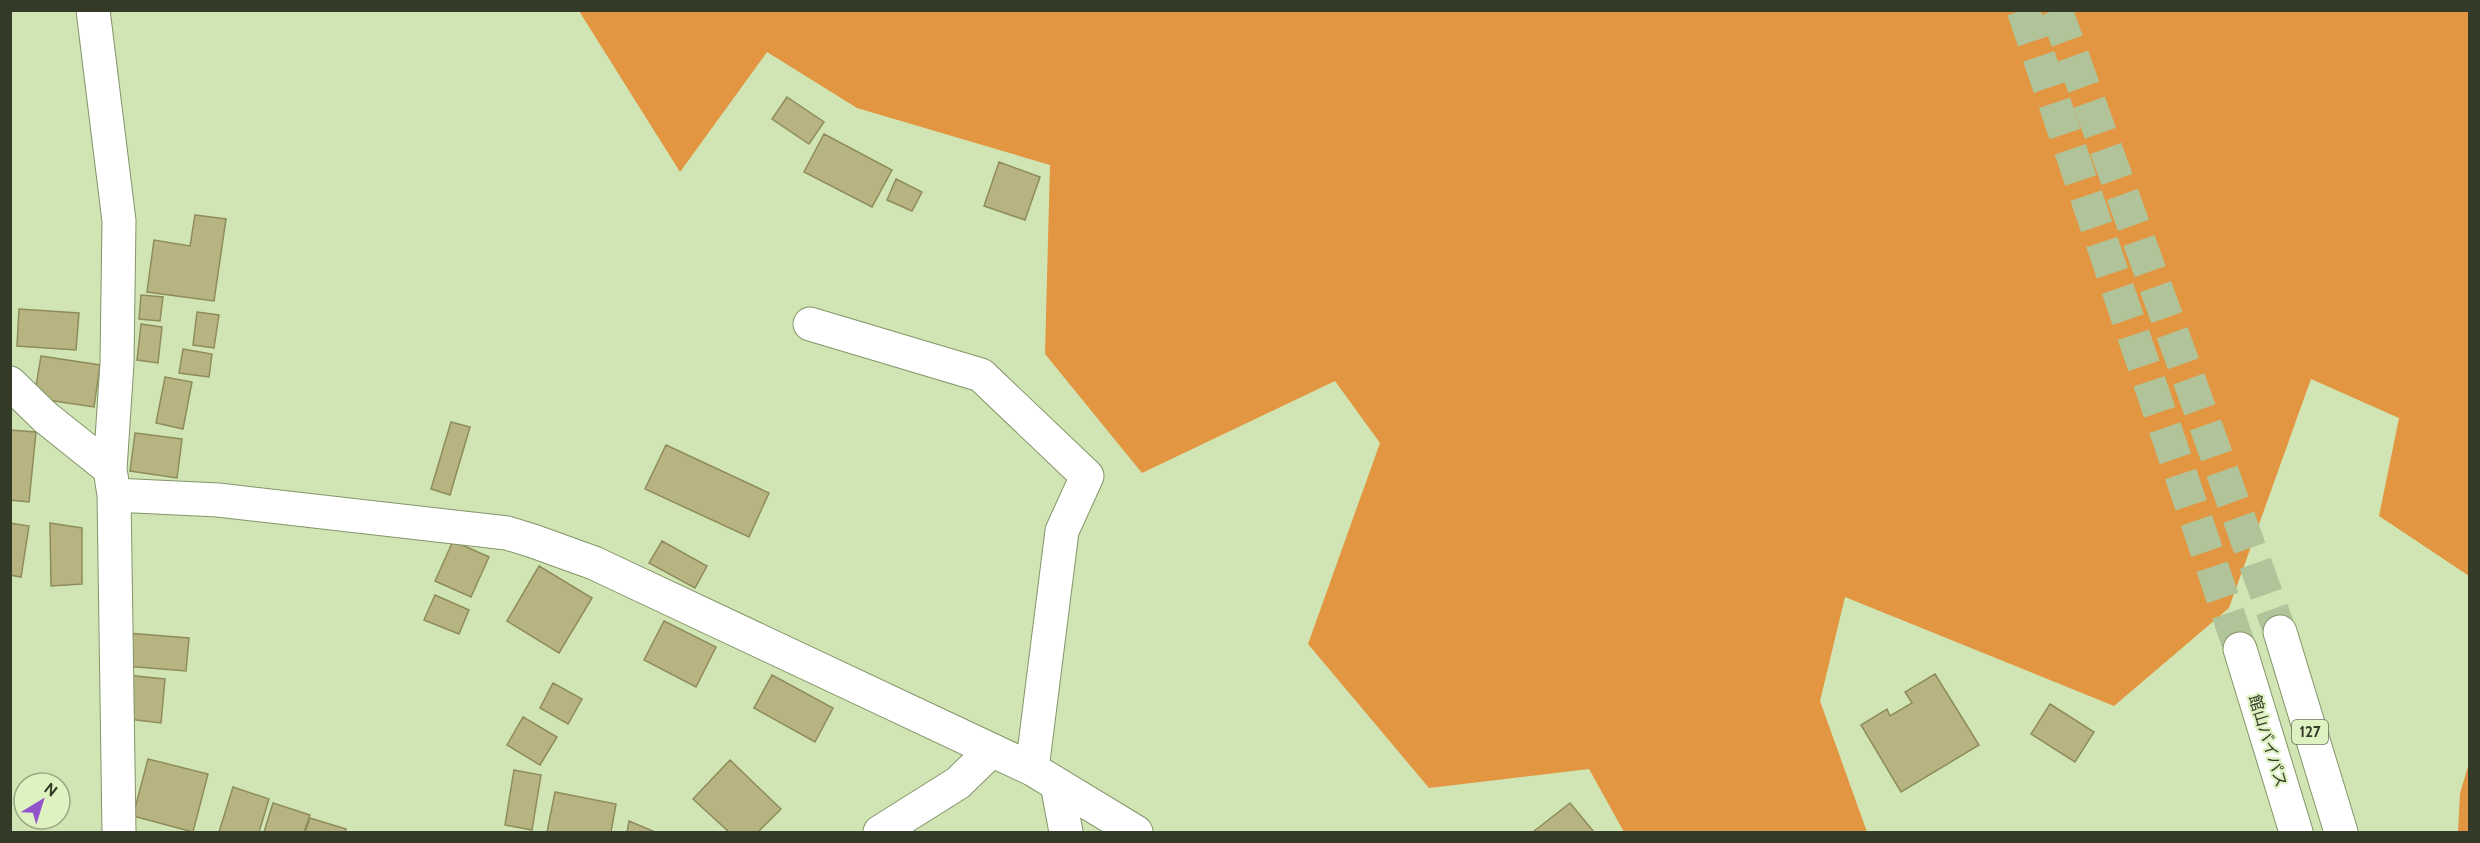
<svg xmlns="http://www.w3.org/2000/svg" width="2480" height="843" font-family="Cabin,'Noto Sans JP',sans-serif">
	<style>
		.forest { fill: #e29641 }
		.building { fill: #b7b482; stroke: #8e8c5b; stroke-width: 1.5 }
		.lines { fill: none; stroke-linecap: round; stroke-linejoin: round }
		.highway-tunnel { stroke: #b1c398; stroke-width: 33; stroke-dasharray: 33 16; stroke-linecap: butt }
		.minor-casing { stroke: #839568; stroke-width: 35 }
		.highway-casing { stroke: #839568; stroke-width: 35 }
		.minor { stroke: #fff; stroke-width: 33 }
		.highway { stroke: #fff; stroke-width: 33 }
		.labels { text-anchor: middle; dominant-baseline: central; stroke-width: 4.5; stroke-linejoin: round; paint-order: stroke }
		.shield { fill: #def2c1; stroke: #667155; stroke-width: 1.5 }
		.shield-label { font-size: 15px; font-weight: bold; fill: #333a27 }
		.street-label { font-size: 16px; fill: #333a27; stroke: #def2c1 }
	</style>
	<rect width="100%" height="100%" fill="#d1e5b4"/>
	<path class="forest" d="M 579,11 L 2469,11 L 2469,576 L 2379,516 L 2399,418 L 2311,379 L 2229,608 L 2114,706 L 1845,597 L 1820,701 L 1867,832 L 1624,832 L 1589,769 L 1429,788 L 1308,644 L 1380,443 L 1335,381 L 1142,473 L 1045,354 L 1050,165 L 857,108 L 767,52 L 680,172 Z
		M 2469,763 L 2469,832 L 2458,832 L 2460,793 Z"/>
	<path class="building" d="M 787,97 L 824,122 L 809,144 L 772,119 Z
		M 824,134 L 892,170 L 872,207 L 804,172 Z
		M 999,162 L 1040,177 L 1025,220 L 984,206 Z
		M 896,179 L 922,192 L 912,211 L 887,200 Z
		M 195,215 L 226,219 L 214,301 L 147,292 L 154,240 L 190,246 Z
		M 141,295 L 163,297 L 160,321 L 139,319 Z
		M 19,309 L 79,313 L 76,350 L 17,346 Z
		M 197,312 L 219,315 L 214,348 L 193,345 Z
		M 141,324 L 162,327 L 158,363 L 137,360 Z
		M 183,349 L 212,354 L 209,377 L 179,373 Z
		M 41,356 L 100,365 L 94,407 L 34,398 Z
		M 165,377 L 192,382 L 183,429 L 156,423 Z
		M 451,422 L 470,427 L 450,495 L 431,489 Z
		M 10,430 L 36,432 L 29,502 L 10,500 Z
		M 135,433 L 182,439 L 177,478 L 130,471 Z
		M 666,445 L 769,493 L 749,537 L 645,489 Z
		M 10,523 L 29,526 L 21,577 L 10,575 Z
		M 50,523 L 82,528 L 82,584 L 51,586 Z
		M 453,541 L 489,557 L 471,597 L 435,581 Z
		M 662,541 L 707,566 L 695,588 L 649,563 Z
		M 539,566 L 592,598 L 559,653 L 507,621 Z
		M 435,595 L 469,610 L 459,634 L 424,620 Z
		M 664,621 L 716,647 L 696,687 L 644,660 Z
		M 127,633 L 189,638 L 186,671 L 125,666 Z
		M 1935,674 L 1979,745 L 1901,792 L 1861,725 L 1887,709 L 1890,716 L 1912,703 L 1905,692 Z
		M 126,675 L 165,679 L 161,723 L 120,718 Z
		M 772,675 L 833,708 L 815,742 L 754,708 Z
		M 553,683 L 582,699 L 568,724 L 540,708 Z
		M 2050,704 L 2094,732 L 2075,762 L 2031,734 Z
		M 523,717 L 557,737 L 540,765 L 507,745 Z
		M 148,759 L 208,774 L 193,832 L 133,816 Z
		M 730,760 L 781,809 L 758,832 L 729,832 L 693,799 Z
		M 514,770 L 541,775 L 532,830 L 505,825 Z
		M 233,787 L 269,799 L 259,832 L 219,832 Z
		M 555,792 L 616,804 L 611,832 L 547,832 Z
		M 273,803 L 310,815 L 304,832 L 264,832 Z
		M 1570,803 L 1594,832 L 1533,832 Z
		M 310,818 L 346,829 L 345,832 L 305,832 Z
		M 629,821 L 655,832 L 627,832 Z"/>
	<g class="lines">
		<path class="highway-tunnel" d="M 2023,10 L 2240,649
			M 2056,10 L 2280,632"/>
		<g class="minor-casing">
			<path id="minor" d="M 93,10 L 119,221 L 117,363 L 110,469 L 114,495 L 119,832
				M 810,324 L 981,375 L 1087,476 L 1062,531 L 1032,769
				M 10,383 L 45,417 L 110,469
				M 114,495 L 218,500 L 507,533 L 533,541 L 594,563 L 1032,769 L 1136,832
				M 1057,784 L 1066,832
				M 880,832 L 958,783 L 991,751"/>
		</g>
		<g class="highway-casing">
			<path id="highway" d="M 2280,632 L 2341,832
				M 2240,649 L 2296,832"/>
		</g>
		<use href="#minor" class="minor"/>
		<use href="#highway" class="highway"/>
	</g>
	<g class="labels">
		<rect class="shield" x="2292" y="720" width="36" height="24" rx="4.5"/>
		<g class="shield-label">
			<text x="2310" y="732">127</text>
		</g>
		<g class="street-label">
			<text transform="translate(2268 741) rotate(73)">館山バイパス</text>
		</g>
	</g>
	<rect width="2480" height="843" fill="none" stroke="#333a27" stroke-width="24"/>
	<g transform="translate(42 801) rotate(38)"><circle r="28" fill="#def2c1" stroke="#9aa883" stroke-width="1.5"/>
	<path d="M0-4.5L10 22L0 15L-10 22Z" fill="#9254ca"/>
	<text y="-9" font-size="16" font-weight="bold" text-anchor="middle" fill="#333a27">N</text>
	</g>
</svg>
